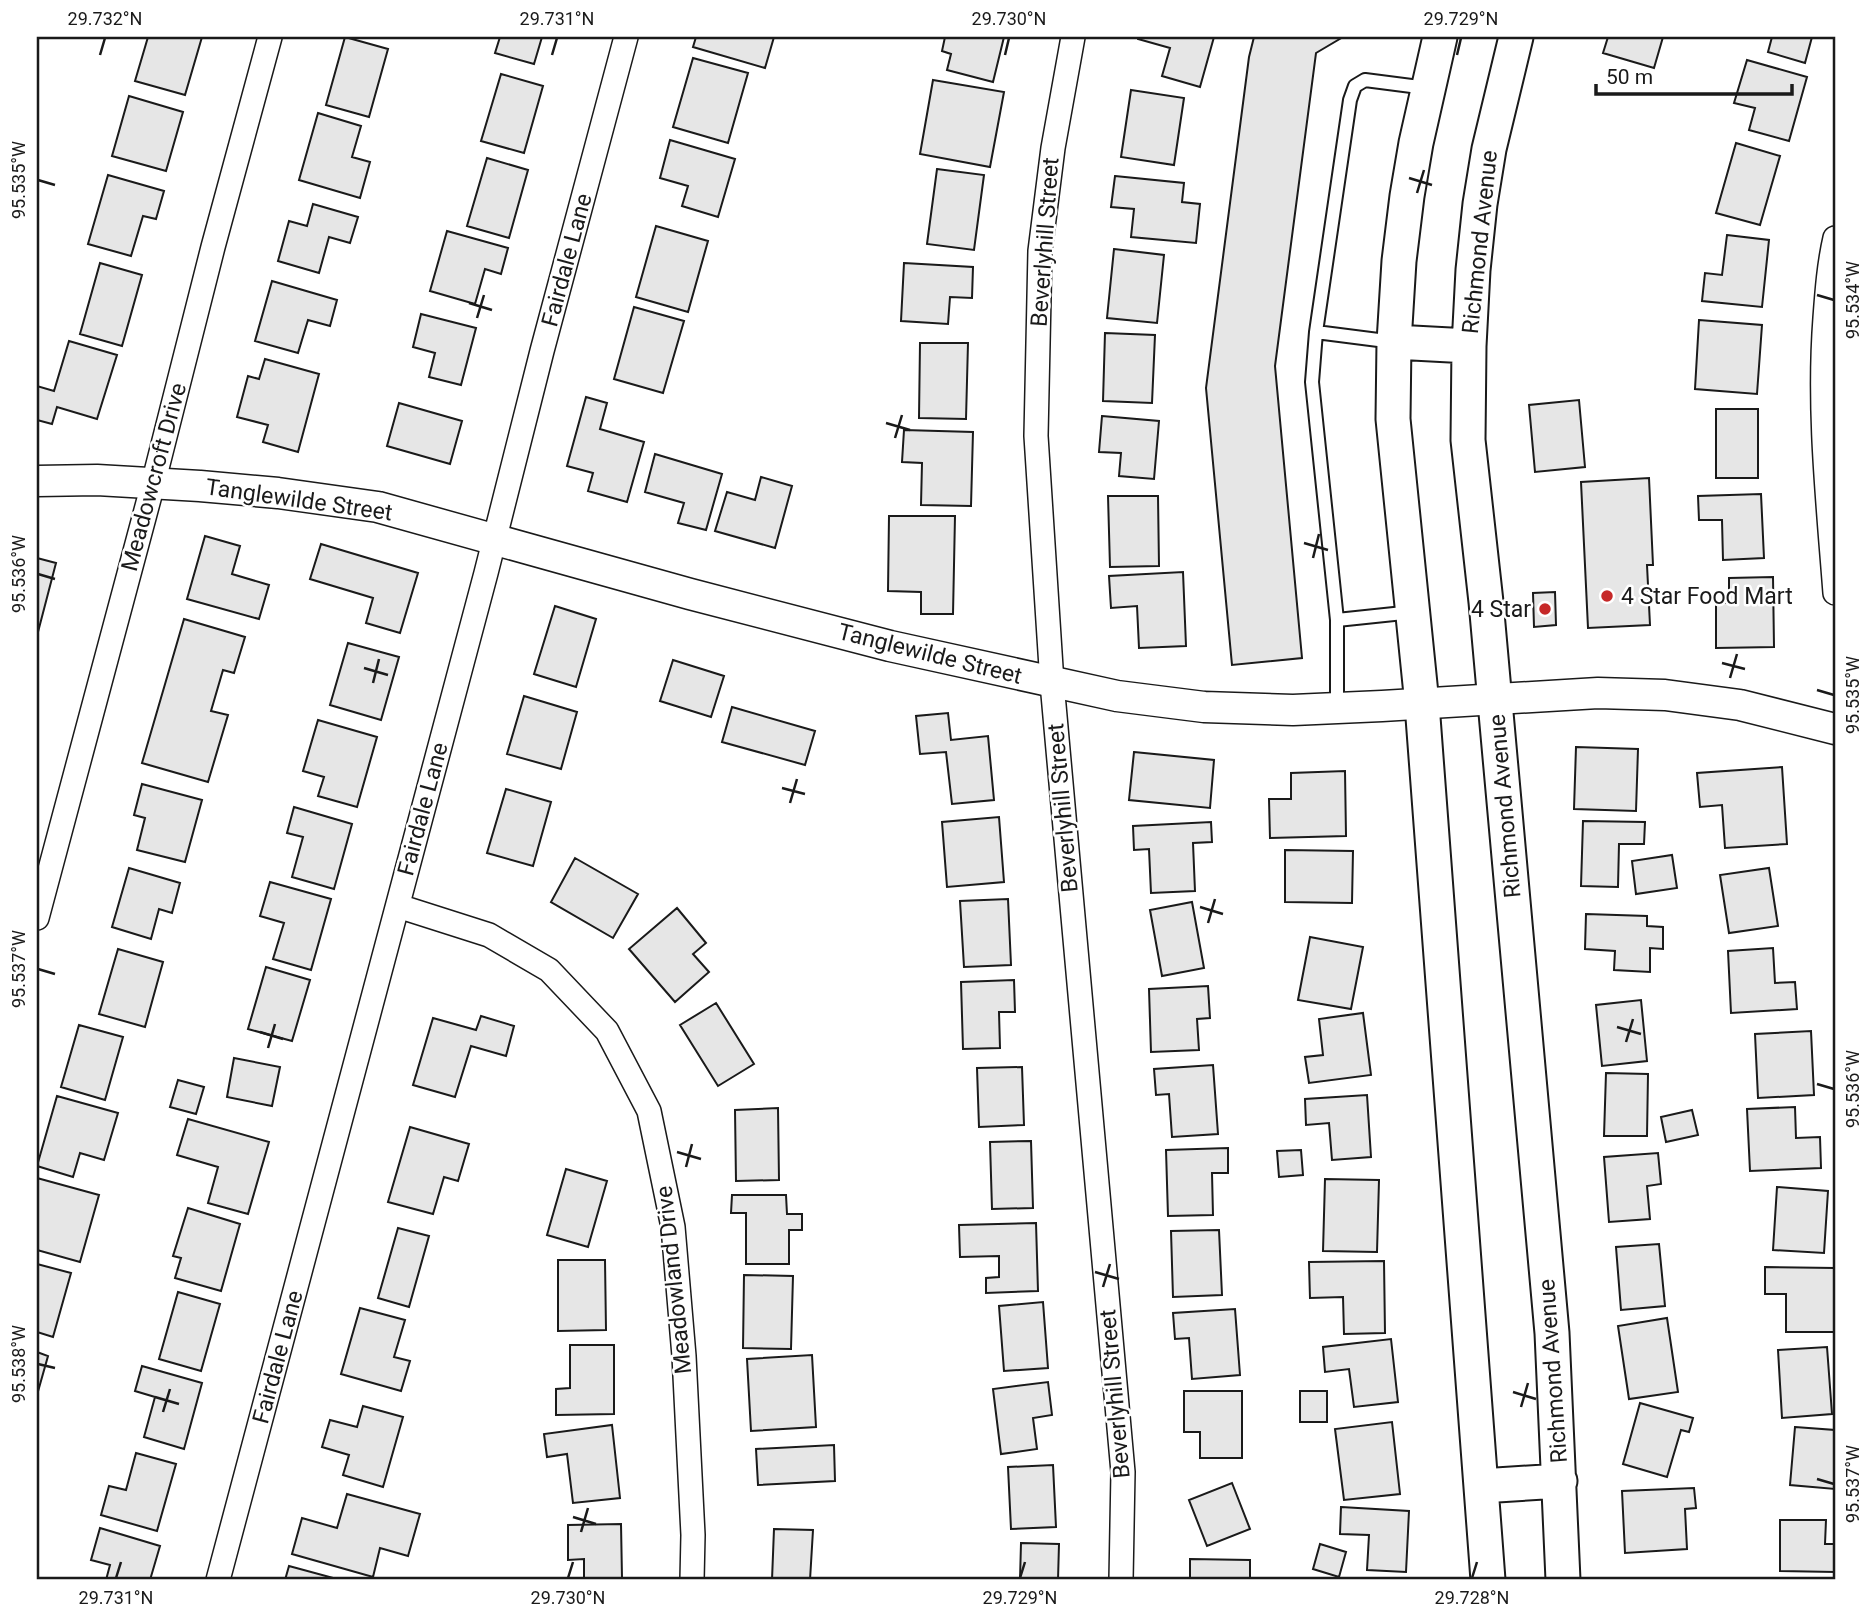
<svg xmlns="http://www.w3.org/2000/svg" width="1872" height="1617" font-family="Roboto,sans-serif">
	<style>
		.building { fill: #e6e6e6; stroke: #1a1a1a; stroke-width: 2 }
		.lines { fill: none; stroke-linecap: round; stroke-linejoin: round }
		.service-casing { stroke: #1a1a1a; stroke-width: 16 }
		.minor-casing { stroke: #1a1a1a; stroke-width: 26 }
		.tertiary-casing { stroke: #1a1a1a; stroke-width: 33 }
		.secondary-casing { stroke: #1a1a1a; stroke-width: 37 }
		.service { stroke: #fff; stroke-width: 12 }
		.minor { stroke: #fff; stroke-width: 23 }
		.tertiary { stroke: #fff; stroke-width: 30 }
		.secondary { stroke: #fff; stroke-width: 33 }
		.ticks { fill: none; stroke: #1a1a1a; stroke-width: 2.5 }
		.poi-dot { fill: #c62828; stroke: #fff; stroke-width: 2.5 }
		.labels { text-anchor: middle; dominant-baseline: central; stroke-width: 5; stroke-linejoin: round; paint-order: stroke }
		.street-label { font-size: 23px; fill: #1a1a1a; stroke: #fff }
		.poi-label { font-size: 23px; fill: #1a1a1a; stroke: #fff; text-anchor: start }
		.neatline { fill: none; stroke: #1a1a1a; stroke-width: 2.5 }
		.ticks-label { font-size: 18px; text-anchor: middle; fill: #1a1a1a }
	</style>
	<rect width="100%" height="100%" fill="#fff"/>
	<path class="building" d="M 148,37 L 202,37 L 185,95 L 135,81 Z
		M 345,37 L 388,49 L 369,117 L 326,105 Z
		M 500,37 L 542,37 L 534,64 L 495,53 Z
		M 696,37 L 774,37 L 765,68 L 693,47 Z
		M 945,37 L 1004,37 L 993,82 L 947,70 L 951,54 L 942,51 Z
		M 1138,37 L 1214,37 L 1200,87 L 1162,76 L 1170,48 L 1138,39 Z
		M 1254,37 L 1343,37 L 1316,53 L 1275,366 L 1302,658 L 1232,665 L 1206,388 L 1249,57 Z
		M 1608,37 L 1663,37 L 1654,68 L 1603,53 Z
		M 1772,37 L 1812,37 L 1805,63 L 1768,52 Z
		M 693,58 L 748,73 L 728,143 L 673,127 Z
		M 1747,60 L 1807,77 L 1789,141 L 1749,130 L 1755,108 L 1734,103 Z
		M 501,74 L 543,86 L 524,153 L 481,141 Z
		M 933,80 L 1004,92 L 990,167 L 920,154 Z
		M 1131,90 L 1184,98 L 1174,165 L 1121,157 Z
		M 129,96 L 183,112 L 166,171 L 112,156 Z
		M 318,113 L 361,126 L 352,157 L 370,162 L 360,198 L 299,180 Z
		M 670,140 L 735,159 L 718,217 L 682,206 L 688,186 L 660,178 Z
		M 1736,143 L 1780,156 L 1760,225 L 1716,213 Z
		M 487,158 L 528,170 L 509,238 L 467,226 Z
		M 937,169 L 984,175 L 974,250 L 927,244 Z
		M 108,175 L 164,191 L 156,219 L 143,216 L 131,256 L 88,244 Z
		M 1115,176 L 1184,183 L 1182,202 L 1200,204 L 1196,243 L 1131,237 L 1134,209 L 1111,207 Z
		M 313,204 L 358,217 L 350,243 L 329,237 L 319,273 L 278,261 L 289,221 L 307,226 Z
		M 656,226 L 708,241 L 688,312 L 636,297 Z
		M 447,231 L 508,248 L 501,274 L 485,269 L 475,304 L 430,291 Z
		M 1727,235 L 1769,240 L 1762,307 L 1702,301 L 1705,273 L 1722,275 Z
		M 1114,249 L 1164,255 L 1157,323 L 1107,318 Z
		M 100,263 L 142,275 L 122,346 L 80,334 Z
		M 904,263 L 973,267 L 972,298 L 950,297 L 948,324 L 901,321 Z
		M 272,281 L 337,300 L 330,326 L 308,320 L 298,353 L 255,341 Z
		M 634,307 L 684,321 L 663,393 L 614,379 Z
		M 421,314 L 476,328 L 461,385 L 429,377 L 435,353 L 413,347 Z
		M 1699,320 L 1762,325 L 1757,394 L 1695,389 Z
		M 1105,333 L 1155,335 L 1152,403 L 1103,401 Z
		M 69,341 L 117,355 L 97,419 L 57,407 L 52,424 L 37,420 L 37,386 L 54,391 Z
		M 920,343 L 968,343 L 966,419 L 919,418 Z
		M 265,359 L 319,374 L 298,452 L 263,442 L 268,425 L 237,417 L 248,376 L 259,379 Z
		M 586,397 L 607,403 L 600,429 L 644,442 L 627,502 L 588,491 L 593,473 L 567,466 Z
		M 1579,400 L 1585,467 L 1535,472 L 1529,405 Z
		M 399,403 L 462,421 L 450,464 L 387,446 Z
		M 1716,409 L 1758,409 L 1758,478 L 1716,478 Z
		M 1102,416 L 1159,421 L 1154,479 L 1119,476 L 1121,453 L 1099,452 Z
		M 904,430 L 973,432 L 971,506 L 921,505 L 922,463 L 902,462 Z
		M 655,454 L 722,474 L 706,530 L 678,523 L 684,503 L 645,492 Z
		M 761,477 L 792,486 L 775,548 L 715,531 L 727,492 L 755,500 Z
		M 1649,478 L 1653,565 L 1647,565 L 1650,625 L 1588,628 L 1581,482 Z
		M 1761,494 L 1764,558 L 1723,560 L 1722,520 L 1699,520 L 1698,496 Z
		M 1108,496 L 1158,496 L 1159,566 L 1110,567 Z
		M 889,516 L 955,516 L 953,614 L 921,614 L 921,592 L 888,591 Z
		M 205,536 L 240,546 L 232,574 L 269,585 L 259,619 L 187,599 Z
		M 321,544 L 418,573 L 400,633 L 366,623 L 373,598 L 310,579 Z
		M 37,558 L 56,563 L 38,632 L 37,632 Z
		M 1183,572 L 1186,646 L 1139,648 L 1137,606 L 1111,608 L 1109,576 Z
		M 1773,577 L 1774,647 L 1716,648 L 1716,603 L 1729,603 L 1729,578 Z
		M 1555,592 L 1556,625 L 1534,627 L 1533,593 Z
		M 555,606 L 596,619 L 576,687 L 534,674 Z
		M 184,619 L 245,637 L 234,673 L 223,670 L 211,711 L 228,715 L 208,782 L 142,763 Z
		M 348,643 L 399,657 L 381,720 L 330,705 Z
		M 673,660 L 724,676 L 711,717 L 660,701 Z
		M 524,696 L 577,712 L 561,769 L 507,754 Z
		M 732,707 L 815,731 L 805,765 L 722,742 Z
		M 948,713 L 951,740 L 988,736 L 994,800 L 952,804 L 946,752 L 920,754 L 916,716 Z
		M 318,720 L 377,737 L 357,807 L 318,796 L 324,777 L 303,771 Z
		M 1576,747 L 1638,749 L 1636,811 L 1574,809 Z
		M 1134,752 L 1214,760 L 1210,808 L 1129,800 Z
		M 1782,767 L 1787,844 L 1725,848 L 1722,805 L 1700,807 L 1697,773 Z
		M 1345,771 L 1346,836 L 1270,838 L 1269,799 L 1291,799 L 1291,773 Z
		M 142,784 L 202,800 L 185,862 L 137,850 L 145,818 L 134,815 Z
		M 506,789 L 551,802 L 533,866 L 487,853 Z
		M 294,807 L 352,824 L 334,889 L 292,877 L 303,837 L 287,833 Z
		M 999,817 L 1004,882 L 947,887 L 942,822 Z
		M 1583,821 L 1645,822 L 1644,844 L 1619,844 L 1618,887 L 1581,886 Z
		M 1211,822 L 1212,842 L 1193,843 L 1195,891 L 1151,893 L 1149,849 L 1134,850 L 1133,826 Z
		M 1285,850 L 1353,851 L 1352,903 L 1285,902 Z
		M 1672,855 L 1677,888 L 1636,894 L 1632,861 Z
		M 575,858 L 638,894 L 613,938 L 551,902 Z
		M 129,868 L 180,883 L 172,913 L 159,909 L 151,939 L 112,927 Z
		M 1769,868 L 1778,926 L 1729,933 L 1720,875 Z
		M 270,882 L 331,899 L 311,970 L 273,959 L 284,923 L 260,916 Z
		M 1008,899 L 1011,965 L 964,967 L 960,901 Z
		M 1192,902 L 1204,968 L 1162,976 L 1150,910 Z
		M 677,908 L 706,943 L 693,954 L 709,972 L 675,1002 L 629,949 Z
		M 1586,914 L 1647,916 L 1647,926 L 1663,927 L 1663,949 L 1650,948 L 1650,972 L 1614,970 L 1615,951 L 1585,949 Z
		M 1310,937 L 1363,947 L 1351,1009 L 1298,1000 Z
		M 1773,948 L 1775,983 L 1795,982 L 1797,1009 L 1731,1013 L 1728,951 Z
		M 118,949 L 163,962 L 145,1027 L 99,1014 Z
		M 266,967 L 310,980 L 292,1041 L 248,1029 Z
		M 1014,980 L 1015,1012 L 999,1012 L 1000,1048 L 963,1049 L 961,982 Z
		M 1208,986 L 1210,1018 L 1197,1019 L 1199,1050 L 1151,1052 L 1149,989 Z
		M 1641,1000 L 1647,1061 L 1602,1066 L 1596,1005 Z
		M 716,1003 L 754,1064 L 718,1086 L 680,1025 Z
		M 1363,1013 L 1371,1075 L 1309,1083 L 1305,1057 L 1323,1055 L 1319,1019 Z
		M 481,1016 L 514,1026 L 506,1056 L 471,1046 L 455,1097 L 413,1085 L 433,1018 L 476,1030 Z
		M 79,1025 L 123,1037 L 105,1100 L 61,1087 Z
		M 1811,1031 L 1814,1095 L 1758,1098 L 1755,1034 Z
		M 234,1058 L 280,1067 L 272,1106 L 227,1097 Z
		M 1213,1065 L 1218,1134 L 1172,1137 L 1169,1094 L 1156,1095 L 1154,1069 Z
		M 1022,1067 L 1024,1125 L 979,1127 L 977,1068 Z
		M 1606,1073 L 1648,1074 L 1647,1136 L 1604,1136 Z
		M 178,1080 L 204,1087 L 196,1114 L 170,1107 Z
		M 1367,1095 L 1371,1157 L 1332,1160 L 1329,1123 L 1306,1125 L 1305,1099 Z
		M 57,1096 L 118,1113 L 104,1160 L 80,1153 L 73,1177 L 37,1166 Z
		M 1795,1107 L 1796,1138 L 1820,1137 L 1821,1168 L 1750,1171 L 1747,1109 Z
		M 778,1108 L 779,1180 L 736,1181 L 735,1110 Z
		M 1692,1110 L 1698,1135 L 1666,1142 L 1661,1117 Z
		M 188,1119 L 269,1142 L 248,1214 L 208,1203 L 218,1167 L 177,1155 Z
		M 410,1127 L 469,1144 L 458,1181 L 444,1177 L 433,1214 L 388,1202 Z
		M 1031,1141 L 1033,1208 L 992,1209 L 990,1142 Z
		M 1228,1148 L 1228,1173 L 1212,1173 L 1213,1215 L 1168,1216 L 1166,1150 Z
		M 1301,1150 L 1303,1175 L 1279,1177 L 1277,1151 Z
		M 1658,1153 L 1661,1184 L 1647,1186 L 1650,1219 L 1609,1222 L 1604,1157 Z
		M 566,1169 L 607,1181 L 588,1247 L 547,1235 Z
		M 37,1178 L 99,1195 L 80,1262 L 37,1250 Z
		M 1325,1179 L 1379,1180 L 1377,1252 L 1323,1251 Z
		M 1777,1187 L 1828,1191 L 1824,1253 L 1773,1250 Z
		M 732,1195 L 786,1195 L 787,1214 L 802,1214 L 802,1230 L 789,1230 L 789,1264 L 746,1264 L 746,1213 L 731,1213 Z
		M 188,1208 L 240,1224 L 221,1291 L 175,1278 L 181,1258 L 173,1256 Z
		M 1036,1223 L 1038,1291 L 986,1293 L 986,1278 L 999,1277 L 999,1256 L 960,1257 L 959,1225 Z
		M 398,1228 L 429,1236 L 409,1307 L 378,1298 Z
		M 1219,1230 L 1222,1295 L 1173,1297 L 1171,1231 Z
		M 1659,1244 L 1665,1306 L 1621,1310 L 1616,1247 Z
		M 558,1260 L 605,1260 L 606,1330 L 558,1331 Z
		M 1384,1261 L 1385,1333 L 1344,1334 L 1343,1297 L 1310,1298 L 1309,1262 Z
		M 37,1264 L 71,1273 L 53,1337 L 37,1332 Z
		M 1765,1267 L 1835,1268 L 1834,1332 L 1786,1332 L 1786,1294 L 1765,1294 Z
		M 744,1275 L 793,1276 L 791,1349 L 743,1348 Z
		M 178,1292 L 220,1304 L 201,1371 L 159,1359 Z
		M 1043,1302 L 1048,1368 L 1004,1371 L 999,1306 Z
		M 360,1308 L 405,1320 L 394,1357 L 410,1361 L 401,1391 L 341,1374 Z
		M 1235,1309 L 1240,1375 L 1192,1379 L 1189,1338 L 1175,1339 L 1173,1313 Z
		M 1667,1318 L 1678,1392 L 1629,1399 L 1618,1326 Z
		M 1391,1339 L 1398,1402 L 1354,1407 L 1349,1369 L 1325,1372 L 1323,1347 Z
		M 570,1345 L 614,1345 L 614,1414 L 556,1415 L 556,1389 L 570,1388 Z
		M 1827,1347 L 1832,1414 L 1782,1418 L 1778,1350 Z
		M 37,1352 L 48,1356 L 37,1395 Z
		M 812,1355 L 816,1427 L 751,1431 L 747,1359 Z
		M 142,1366 L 202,1383 L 184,1449 L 144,1437 L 155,1397 L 135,1391 Z
		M 1048,1382 L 1052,1415 L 1033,1418 L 1037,1449 L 1001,1454 L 993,1389 Z
		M 1184,1391 L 1242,1391 L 1242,1458 L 1200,1458 L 1200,1432 L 1184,1432 Z
		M 1300,1391 L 1327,1391 L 1327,1422 L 1300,1422 Z
		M 1640,1403 L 1693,1418 L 1689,1432 L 1681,1430 L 1667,1477 L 1623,1464 Z
		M 363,1406 L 403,1417 L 383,1487 L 343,1475 L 349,1455 L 322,1447 L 330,1420 L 357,1427 Z
		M 1392,1422 L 1400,1494 L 1344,1500 L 1335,1429 Z
		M 612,1425 L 620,1498 L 573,1503 L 567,1454 L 547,1457 L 544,1434 Z
		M 1795,1427 L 1835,1430 L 1835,1489 L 1790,1485 Z
		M 834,1445 L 835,1481 L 758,1485 L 756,1449 Z
		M 136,1453 L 176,1464 L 157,1531 L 101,1515 L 109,1486 L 126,1490 Z
		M 1053,1465 L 1056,1527 L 1011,1529 L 1008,1467 Z
		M 1232,1483 L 1250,1529 L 1207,1546 L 1189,1500 Z
		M 1694,1488 L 1696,1508 L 1685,1509 L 1687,1549 L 1625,1553 L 1622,1491 Z
		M 347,1494 L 420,1514 L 408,1556 L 380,1548 L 373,1577 L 292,1554 L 302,1518 L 337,1528 Z
		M 1341,1507 L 1409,1511 L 1406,1572 L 1367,1570 L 1369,1535 L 1340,1534 Z
		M 1780,1520 L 1826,1520 L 1825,1544 L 1835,1544 L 1835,1572 L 1780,1571 Z
		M 621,1524 L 622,1578 L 584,1579 L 584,1559 L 568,1560 L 568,1525 Z
		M 100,1528 L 160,1546 L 150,1580 L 106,1580 L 110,1565 L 91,1560 Z
		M 774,1529 L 813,1530 L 810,1580 L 772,1580 Z
		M 1021,1543 L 1059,1544 L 1058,1580 L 1020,1580 Z
		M 1320,1544 L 1346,1552 L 1339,1577 L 1313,1569 Z
		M 1190,1559 L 1250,1560 L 1250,1580 L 1190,1580 Z
		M 289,1566 L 337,1579 L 337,1580 L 285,1580 Z"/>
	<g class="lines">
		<g class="service-casing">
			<path id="service" d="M 1316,332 L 1394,342
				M 1413,612 L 1337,620 L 1312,382 L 1316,332 L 1350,100 L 1355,86 L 1365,80 L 1427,88
				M 1337,707 L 1337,620"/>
		</g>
		<g class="minor-casing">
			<path id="minor" d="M 1073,37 L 1053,148 L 1040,251 L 1036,436 L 1052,683 L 1123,1472 L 1121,1580
				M 1835,238 C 1829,264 1827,291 1825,318 C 1818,410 1828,501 1835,593
				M 398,906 L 489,935 L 549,970 L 607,1031 L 649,1111 L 673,1227 L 684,1356 L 693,1535 L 692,1580
				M 37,918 L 153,484 L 213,247 L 270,37
				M 218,1580 L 486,573 L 542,351 L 626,37"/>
		</g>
		<g class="tertiary-casing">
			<path id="tertiary" d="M 37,481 L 97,480 L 200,486 L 278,493 L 378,507 L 690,594 L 890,646 L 1117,696 L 1204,707 L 1293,710 L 1382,706 L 1598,693 L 1665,695 L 1740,705 L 1835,729"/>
		</g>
		<g class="secondary-casing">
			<path id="secondary" d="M 1440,37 L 1416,143 L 1407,196 L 1399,261 L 1394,342 L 1393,419 L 1422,704 L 1488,1580
				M 1516,37 L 1489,149 L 1480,204 L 1473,270 L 1469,346 L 1468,440 L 1486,602 L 1552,1333 L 1563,1580
				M 1394,342 L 1469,346
				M 1481,1486 L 1560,1481"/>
		</g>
		<use href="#service" class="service"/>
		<use href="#minor" class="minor"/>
		<use href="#tertiary" class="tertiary"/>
		<use href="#secondary" class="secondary"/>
	</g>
	<path class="ticks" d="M 100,55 L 105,38M 552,55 L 557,38M 1005,55 L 1009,38M 1457,55 L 1461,38M 1409,178 L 1432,185M 38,180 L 55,185M 1417,193 L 1424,170M 1817,295 L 1834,300M 469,303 L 492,310M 477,318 L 484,295M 886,423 L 910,430M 895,438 L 902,415M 1304,543 L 1328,550M 1313,558 L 1319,534M 38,574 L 55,579M 1722,663 L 1745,669M 364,668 L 388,675M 1730,678 L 1737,654M 373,683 L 379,659M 1817,690 L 1834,695M 782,788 L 805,794M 790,803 L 797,779M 1200,907 L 1223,914M 1208,923 L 1215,899M 38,969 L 55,974M 1617,1027 L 1641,1034M 260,1032 L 283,1039M 1626,1042 L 1633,1019M 268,1048 L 275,1024M 1817,1084 L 1834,1089M 677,1152 L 701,1159M 686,1167 L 692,1144M 1095,1272 L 1119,1279M 1103,1287 L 1110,1264M 38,1364 L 55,1368M 1513,1392 L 1536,1399M 155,1397 L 179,1404M 1521,1407 L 1528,1383M 163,1412 L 170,1389M 1817,1479 L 1834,1484M 573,1517 L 596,1524M 581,1532 L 588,1508M 116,1578 L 121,1562M 568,1578 L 573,1562M 1020,1578 L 1025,1562M 1472,1578 L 1477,1562"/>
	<g class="poi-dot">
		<circle cx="1607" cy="596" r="7"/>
		<circle cx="1545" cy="609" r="7"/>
	</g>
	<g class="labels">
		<g class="street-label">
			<text transform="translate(1045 242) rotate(-86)">Beverlyhill Street</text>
			<text transform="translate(1480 242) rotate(-84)">Richmond Avenue</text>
			<text transform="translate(567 260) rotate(-75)">Fairdale Lane</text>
			<text transform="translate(154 477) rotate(-75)">Meadowcroft Drive</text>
			<text transform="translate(299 500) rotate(8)">Tanglewilde Street</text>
			<text transform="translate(930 654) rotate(14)">Tanglewilde Street</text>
			<text transform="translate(1505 806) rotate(-95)">Richmond Avenue</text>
			<text transform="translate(1063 808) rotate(-95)">Beverlyhill Street</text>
			<text transform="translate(423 809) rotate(-75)">Fairdale Lane</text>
			<text transform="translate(674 1280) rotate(-96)">Meadowland Drive</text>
			<text transform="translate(278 1357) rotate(-75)">Fairdale Lane</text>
			<text transform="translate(1553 1371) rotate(-94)">Richmond Avenue</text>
			<text transform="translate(1115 1394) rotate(-95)">Beverlyhill Street</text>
		</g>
		<g class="poi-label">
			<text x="1621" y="596">4 Star Food Mart</text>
			<text x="1531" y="609" text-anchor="end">4 Star</text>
		</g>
	</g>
	<rect width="1872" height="1617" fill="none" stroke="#ffffff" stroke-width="77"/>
	<path d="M1596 84v10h196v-10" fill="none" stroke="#1a1a1a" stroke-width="3.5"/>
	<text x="1606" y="84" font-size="21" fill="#1a1a1a" stroke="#ffffff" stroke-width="5" paint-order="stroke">50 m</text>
	<rect x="38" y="38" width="1796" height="1540" class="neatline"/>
	<g class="ticks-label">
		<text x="105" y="25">29.732°N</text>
		<text x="557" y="25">29.731°N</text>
		<text x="1009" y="25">29.730°N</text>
		<text x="1461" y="25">29.729°N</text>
		<text transform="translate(19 180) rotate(-90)" y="6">95.535°W</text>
		<text transform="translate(1853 300) rotate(-90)" y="6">95.534°W</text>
		<text transform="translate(19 574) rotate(-90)" y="6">95.536°W</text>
		<text transform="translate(1853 695) rotate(-90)" y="6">95.535°W</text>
		<text transform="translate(19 969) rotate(-90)" y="6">95.537°W</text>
		<text transform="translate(1853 1089) rotate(-90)" y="6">95.536°W</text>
		<text transform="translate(19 1364) rotate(-90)" y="6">95.538°W</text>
		<text transform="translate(1853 1484) rotate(-90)" y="6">95.537°W</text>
		<text x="116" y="1604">29.731°N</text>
		<text x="568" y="1604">29.730°N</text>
		<text x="1020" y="1604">29.729°N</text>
		<text x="1472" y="1604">29.728°N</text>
	</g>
</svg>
